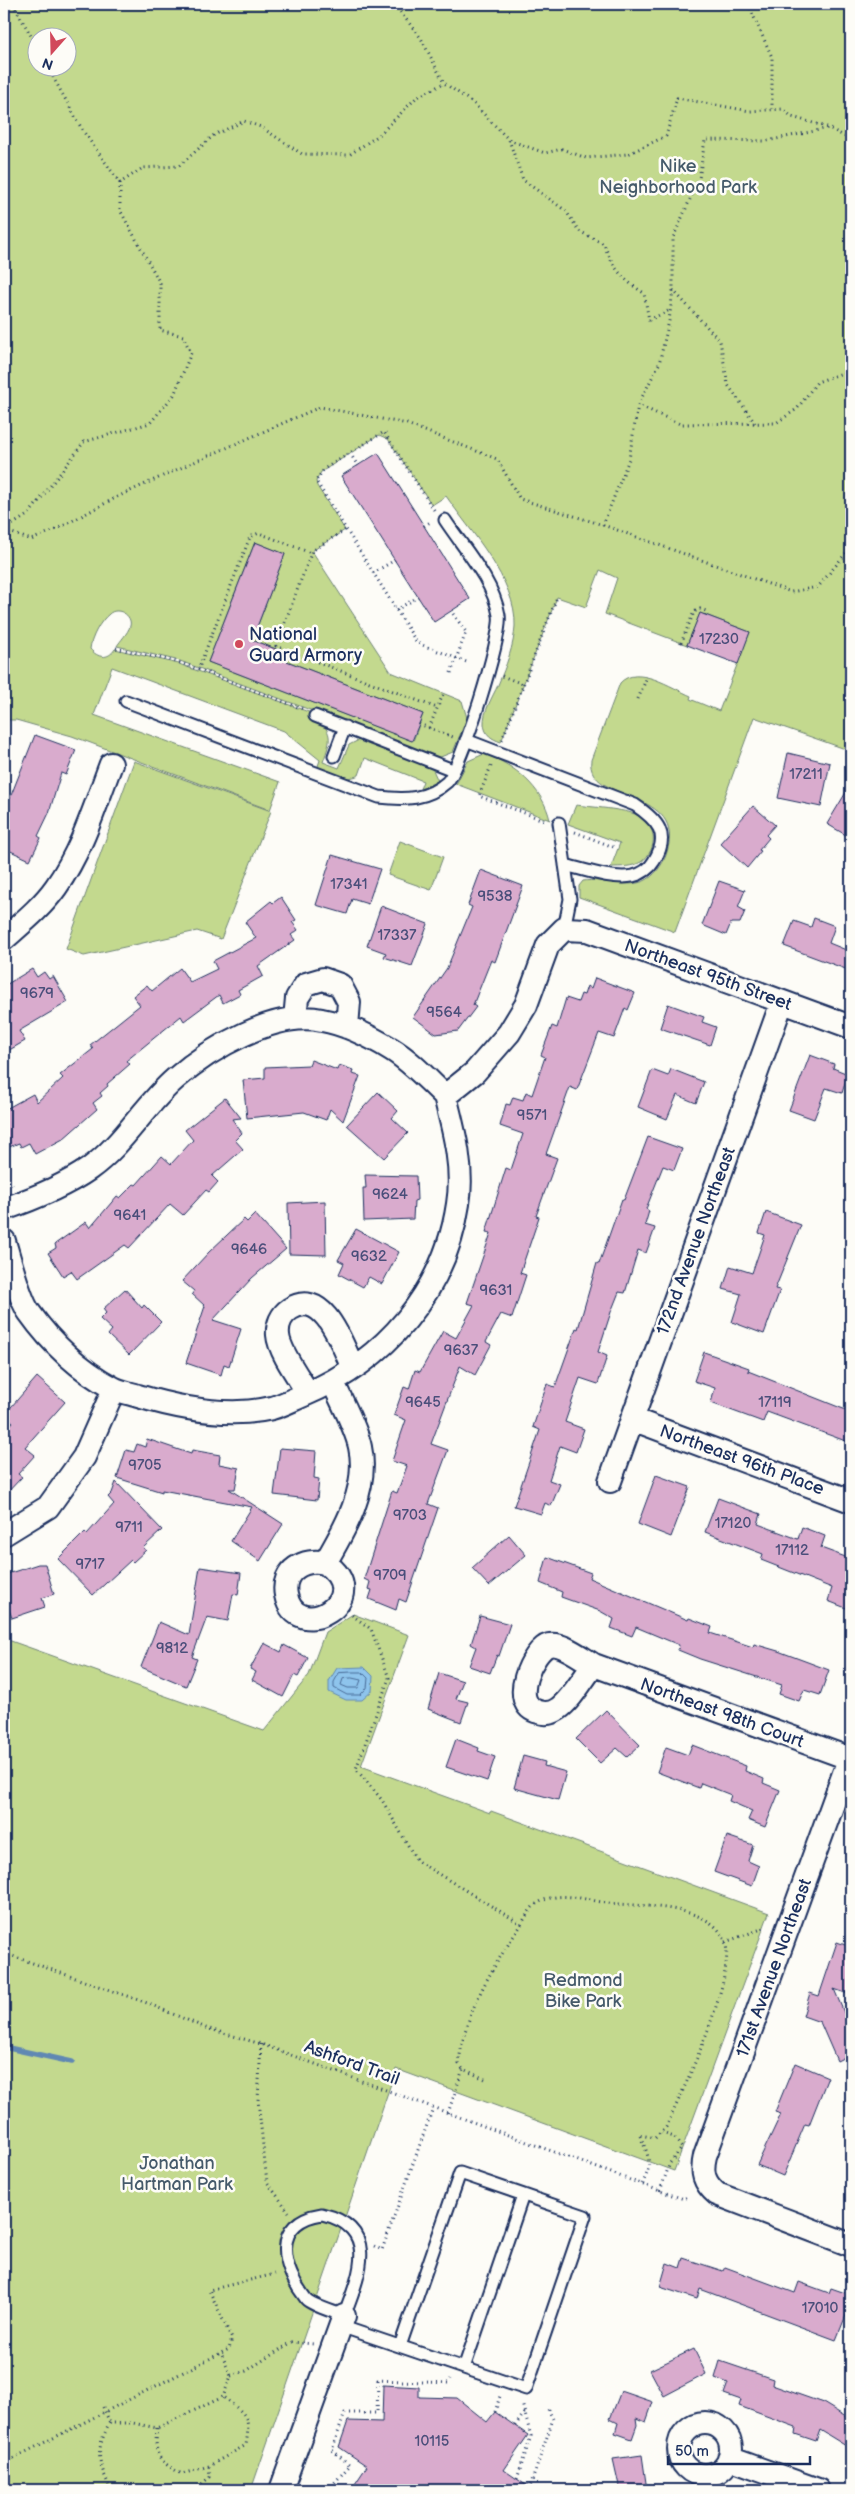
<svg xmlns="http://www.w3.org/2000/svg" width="855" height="2494" font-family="'Balsamiq Sans',sans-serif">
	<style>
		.green { fill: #c3d98e; stroke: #6f8476; fill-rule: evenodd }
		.water { fill: #8ec4ec; stroke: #6088b3 }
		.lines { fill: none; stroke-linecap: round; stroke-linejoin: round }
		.shore { stroke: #496b97; stroke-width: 1 }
		.stream { stroke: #6088b3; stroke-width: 5.5 }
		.building { fill: #d9abcd; stroke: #1b2f5e }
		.service-casing { stroke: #1b2f5e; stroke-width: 15 }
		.minor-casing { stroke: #1b2f5e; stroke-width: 26 }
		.path { stroke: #1b2f5e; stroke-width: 3; stroke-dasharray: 1 4; stroke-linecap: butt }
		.service { stroke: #fdfcf7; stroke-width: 11 }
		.minor { stroke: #fdfcf7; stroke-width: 22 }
		.poi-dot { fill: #d1495b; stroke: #fdfcf7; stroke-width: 2 }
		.labels { text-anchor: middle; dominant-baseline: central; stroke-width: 5; stroke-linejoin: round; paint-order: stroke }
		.number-label { font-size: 15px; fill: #4a4e7a }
		.park-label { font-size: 18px; fill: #455a6a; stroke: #fdfcf7 }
		.poi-label { font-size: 18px; fill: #1b2f5e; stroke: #fdfcf7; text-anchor: start }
		.street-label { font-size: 18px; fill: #1b2f5e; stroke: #fdfcf7 }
	</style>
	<rect width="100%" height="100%" fill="#fdfcf7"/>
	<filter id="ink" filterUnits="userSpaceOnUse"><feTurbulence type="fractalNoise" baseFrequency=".02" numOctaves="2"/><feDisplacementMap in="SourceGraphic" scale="10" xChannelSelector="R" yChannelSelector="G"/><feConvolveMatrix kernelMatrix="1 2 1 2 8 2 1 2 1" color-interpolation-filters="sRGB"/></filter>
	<g filter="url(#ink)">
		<path class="green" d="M 4,4 L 851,4 L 851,751 L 754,717 L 675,932 L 579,897 L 579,886 L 583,881 C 603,878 624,889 644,881 C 654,877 663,864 666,855 C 690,787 585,804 591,760 L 620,683 C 637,664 672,688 691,696 L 690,699 L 719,711 L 750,632 L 700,613 L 687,645 L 605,614 L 617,578 L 600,570 L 586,607 L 557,597 L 501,742 C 492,739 485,735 484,724 C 483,712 493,696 498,685 C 506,666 514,646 515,626 C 517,581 470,531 446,496 L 432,505 L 388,439 L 379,435 L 321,472 L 316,481 L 317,486 L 345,530 L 312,551 L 391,672 L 462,701 L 467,718 L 453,752 L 438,758 L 180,661 L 117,646 C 120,641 128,633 130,626 C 133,615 117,606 109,614 C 100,621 91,638 90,649 C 98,658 108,660 115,649 L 179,664 L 314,714 C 333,734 332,737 323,762 L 339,768 L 349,745 L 361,739 L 426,765 L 433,770 L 438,781 L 420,789 L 423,781 L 365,758 L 359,775 C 345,782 332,774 317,769 L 320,760 L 284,731 L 112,667 L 94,715 L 280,782 L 270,810 L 72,736 L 16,720 L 4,720 ZM 38,38 L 68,38 L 68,68 L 38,68 ZM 255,542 L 285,554 L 252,640 L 281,651 L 279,658 L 423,714 L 413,741 L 208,662 Z
			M 484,754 C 514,764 543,788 550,820 L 456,784 L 468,761 Z
			M 134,761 L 271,811 L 221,939 L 197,931 L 84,956 L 66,949 Z
			M 576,805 C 590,807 625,809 637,815 C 657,824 659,849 641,862 C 632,867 621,867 611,867 L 620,843 L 568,824 Z
			M 400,841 L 443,857 L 431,890 L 388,875 Z
			M 353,1614 L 409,1635 L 361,1766 L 490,1813 L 491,1811 L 769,1913 L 674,2171 L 396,2069 L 251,2490 L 4,2490 L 4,1653 L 8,1640 L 264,1731 L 309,1675 L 325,1632 Z"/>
		<path class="water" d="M 364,1667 L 373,1676 L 372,1691 L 362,1700 L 346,1700 L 329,1692 L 329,1681 L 337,1668 Z"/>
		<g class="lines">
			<path class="shore" d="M 352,1672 L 362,1672 L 368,1678 L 367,1688 L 360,1695 L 347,1695 L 334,1688 L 334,1682 L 339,1673 Z
				M 352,1678 L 361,1680 L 358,1688 L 348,1688 L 341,1685 L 343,1679 Z"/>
			<path class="stream" d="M 4,2047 L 72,2062"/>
		</g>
		<path class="building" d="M 378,453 L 470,599 L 434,622 L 341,476 Z
			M 255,542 L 285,554 L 252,640 L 281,651 L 279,658 L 423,714 L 412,741 L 208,662 Z
			M 700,613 L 750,632 L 738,664 L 687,645 Z
			M 35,735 L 76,750 L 66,775 L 61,773 L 49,813 L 38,836 L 41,838 L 30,860 L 4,848 L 4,813 Z
			M 788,753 L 830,763 L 821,807 L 778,798 Z
			M 851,784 L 851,838 L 827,824 Z
			M 753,806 L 775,825 L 766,835 L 769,838 L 759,850 L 761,851 L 747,868 L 720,843 Z
			M 332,855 L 380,869 L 368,904 L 352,899 L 347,914 L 316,905 Z
			M 481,870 L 523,886 L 495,962 L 491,960 L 473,1005 L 476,1007 L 458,1031 L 436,1034 L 413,1017 L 447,968 L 472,907 L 468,905 Z
			M 719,881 L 745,890 L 738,907 L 745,911 L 740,923 L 731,923 L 726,935 L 702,925 Z
			M 281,897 L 296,920 L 292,922 L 298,930 L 291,935 L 295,940 L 258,966 L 263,976 L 238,990 L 240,994 L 223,1003 L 219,995 L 184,1021 L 181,1016 L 126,1061 L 130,1064 L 107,1084 L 108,1086 L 100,1093 L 102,1096 L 93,1103 L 97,1109 L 63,1139 L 35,1154 L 29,1143 L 21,1147 L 19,1143 L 9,1147 L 4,1138 L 4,1110 L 33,1094 L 37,1102 L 63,1078 L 60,1075 L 93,1049 L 90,1045 L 140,1005 L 133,996 L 147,985 L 152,991 L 180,968 L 190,982 L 217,969 L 213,961 L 256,938 L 245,922 L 271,901 L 273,903 Z
			M 381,906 L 428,924 L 412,966 L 384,957 L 386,953 L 367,946 Z
			M 814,918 L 835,926 L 829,943 L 851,952 L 851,971 L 784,946 L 794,921 L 811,927 Z
			M 32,969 L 37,977 L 44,972 L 49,979 L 53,976 L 68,1002 L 19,1031 L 25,1041 L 4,1053 L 4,986 Z
			M 595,978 L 635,993 L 628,1010 L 625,1008 L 614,1038 L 599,1033 L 577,1090 L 570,1087 L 546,1154 L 557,1158 L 536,1216 L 539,1217 L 520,1273 L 526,1275 L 512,1318 L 501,1314 L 486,1342 L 491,1345 L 475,1375 L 460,1366 L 431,1444 L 448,1450 L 428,1504 L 438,1508 L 406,1602 L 399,1599 L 396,1610 L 369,1599 L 372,1590 L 368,1589 L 370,1582 L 364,1579 L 392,1491 L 397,1493 L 407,1466 L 392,1461 L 406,1420 L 394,1415 L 404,1387 L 409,1389 L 415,1370 L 420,1372 L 443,1331 L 456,1338 L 474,1305 L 467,1303 L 491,1233 L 486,1232 L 506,1168 L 511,1170 L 523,1134 L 500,1126 L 506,1104 L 510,1105 L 513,1097 L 523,1100 L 526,1092 L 532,1095 L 545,1057 L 541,1055 L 552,1026 L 557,1028 L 566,998 L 578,1002 L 581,994 L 584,995 L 587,986 L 591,989 Z
			M 668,1004 L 704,1017 L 702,1022 L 716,1027 L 710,1045 L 660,1028 Z
			M 810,1055 L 834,1064 L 833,1068 L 848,1074 L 842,1093 L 826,1088 L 814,1119 L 789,1110 Z
			M 311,1060 L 337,1070 L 339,1065 L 353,1070 L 352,1074 L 360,1076 L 343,1121 L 330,1109 L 326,1120 L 304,1112 L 247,1118 L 243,1080 L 265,1078 L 265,1067 L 309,1065 Z
			M 671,1069 L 704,1082 L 696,1103 L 677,1095 L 667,1119 L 638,1107 L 652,1070 L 668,1076 Z
			M 378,1092 L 398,1111 L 392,1118 L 408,1133 L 384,1158 L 347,1125 Z
			M 225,1098 L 241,1118 L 232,1119 L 242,1133 L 235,1140 L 243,1149 L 212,1176 L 218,1182 L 209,1192 L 206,1190 L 183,1215 L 170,1204 L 129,1248 L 125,1245 L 77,1279 L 71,1271 L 63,1276 L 48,1253 L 56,1248 L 55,1244 L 86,1222 L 90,1228 L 117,1196 L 120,1198 L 134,1184 L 136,1185 L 162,1156 L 171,1164 L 193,1140 L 185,1130 Z
			M 648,1137 L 682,1149 L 674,1170 L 663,1166 L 646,1209 L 649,1211 L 645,1225 L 655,1228 L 646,1253 L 638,1250 L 625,1293 L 619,1292 L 611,1312 L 598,1352 L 607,1356 L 598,1384 L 580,1378 L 565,1422 L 584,1429 L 576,1452 L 560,1446 L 549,1480 L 560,1484 L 551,1506 L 545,1503 L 541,1514 L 514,1506 L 540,1430 L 533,1427 L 547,1384 L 555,1387 L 576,1328 L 578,1329 L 597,1263 L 599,1264 L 622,1199 L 624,1200 Z
			M 365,1175 L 416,1176 L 417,1200 L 414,1201 L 413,1219 L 364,1221 L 363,1188 L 366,1188 Z
			M 325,1201 L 326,1255 L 289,1254 L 288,1203 Z
			M 766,1212 L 801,1225 L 775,1289 L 780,1290 L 764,1334 L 732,1322 L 741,1294 L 723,1289 L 730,1266 L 752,1273 L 765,1235 L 759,1233 Z
			M 255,1214 L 286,1249 L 252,1278 L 213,1320 L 241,1329 L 229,1366 L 224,1364 L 221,1375 L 186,1363 L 205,1306 L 192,1294 L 194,1291 L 182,1281 L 209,1252 L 244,1219 L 247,1222 Z
			M 356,1229 L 399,1252 L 382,1284 L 369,1277 L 363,1287 L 339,1274 L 344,1263 L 338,1260 Z
			M 125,1289 L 142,1308 L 144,1305 L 161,1322 L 129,1355 L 108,1335 L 112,1330 L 100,1319 L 106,1313 L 103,1309 Z
			M 704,1352 L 749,1368 L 748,1371 L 851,1412 L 851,1443 L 767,1412 L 763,1422 L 711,1403 L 715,1388 L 694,1381 Z
			M 37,1377 L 65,1402 L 25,1447 L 35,1455 L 18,1474 L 22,1477 L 4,1496 L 4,1432 L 13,1422 L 5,1414 Z
			M 147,1439 L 191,1454 L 192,1450 L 220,1455 L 219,1464 L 239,1468 L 235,1489 L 229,1489 L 283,1524 L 260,1561 L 231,1541 L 252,1507 L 162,1490 L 162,1492 L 117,1478 L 126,1450 L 134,1452 L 137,1444 L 145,1447 Z
			M 280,1448 L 316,1451 L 314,1478 L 319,1479 L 317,1500 L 274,1495 Z
			M 656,1475 L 690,1487 L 671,1537 L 638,1524 Z
			M 116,1482 L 162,1530 L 143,1548 L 146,1550 L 133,1562 L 131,1560 L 93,1595 L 58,1559 L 85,1532 L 87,1534 L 114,1504 L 108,1497 L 112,1493 Z
			M 718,1498 L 761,1514 L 758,1524 L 798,1539 L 802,1527 L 825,1536 L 821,1548 L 851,1559 L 851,1610 L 828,1601 L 832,1588 L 761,1560 L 763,1554 L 705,1532 Z
			M 509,1535 L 526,1555 L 489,1586 L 472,1568 Z
			M 547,1557 L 591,1573 L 589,1578 L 688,1620 L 689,1618 L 712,1627 L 710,1633 L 753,1647 L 754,1644 L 778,1651 L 829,1670 L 820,1695 L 804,1690 L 799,1701 L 779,1694 L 782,1685 L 700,1659 L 678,1650 L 679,1645 L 636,1627 L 632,1636 L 611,1628 L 614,1619 L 600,1611 L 561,1597 L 562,1592 L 540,1583 Z
			M 38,1564 L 45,1564 L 54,1594 L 42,1598 L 45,1607 L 12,1618 L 4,1596 L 4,1575 Z
			M 200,1567 L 241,1573 L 238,1595 L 233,1594 L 228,1621 L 207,1617 L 192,1657 L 197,1659 L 186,1686 L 141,1667 L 159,1622 L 189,1635 Z
			M 480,1616 L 510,1624 L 499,1656 L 497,1655 L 490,1673 L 469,1666 L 476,1647 L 471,1644 Z
			M 264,1643 L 281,1652 L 284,1645 L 308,1658 L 298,1677 L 294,1675 L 283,1697 L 252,1680 L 256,1672 L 250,1669 Z
			M 439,1673 L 463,1681 L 456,1699 L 468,1702 L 461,1722 L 428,1709 Z
			M 606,1710 L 640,1745 L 627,1757 L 617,1748 L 600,1763 L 576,1739 Z
			M 456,1739 L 479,1748 L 478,1751 L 495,1757 L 487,1781 L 446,1767 Z
			M 692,1745 L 746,1766 L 745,1771 L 764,1779 L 763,1783 L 780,1790 L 765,1827 L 748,1820 L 752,1811 L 729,1801 L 731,1795 L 701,1783 L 699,1788 L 657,1772 L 666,1747 L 688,1755 Z
			M 523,1756 L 545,1762 L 544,1766 L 566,1772 L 558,1800 L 514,1788 Z
			M 727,1836 L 753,1845 L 748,1861 L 759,1866 L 752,1886 L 714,1872 Z
			M 837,1942 L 851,1947 L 851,1995 L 834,1989 L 851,2029 L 851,2054 L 837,2061 L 820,2022 L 803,2016 L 810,1993 L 819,1996 Z
			M 795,2063 L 828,2077 L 809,2125 L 805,2124 L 783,2176 L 757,2165 L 781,2114 L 775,2112 Z
			M 683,2258 L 723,2271 L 725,2267 L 795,2293 L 799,2282 L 829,2293 L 831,2288 L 851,2295 L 851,2303 L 836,2340 L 700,2289 L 697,2299 L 660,2287 L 667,2263 L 680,2268 Z
			M 694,2349 L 706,2374 L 664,2396 L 650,2370 Z
			M 720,2361 L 773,2379 L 772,2385 L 823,2403 L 851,2420 L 851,2449 L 820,2430 L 816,2441 L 795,2434 L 796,2427 L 739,2406 L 741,2400 L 724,2394 L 728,2383 L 715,2378 Z
			M 383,2385 L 419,2387 L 419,2397 L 457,2398 L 487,2422 L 495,2412 L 528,2435 L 504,2470 L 533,2490 L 351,2490 L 367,2466 L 339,2447 L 348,2421 L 382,2422 Z
			M 621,2391 L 653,2402 L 646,2422 L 636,2418 L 637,2425 L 632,2439 L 615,2433 L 618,2423 L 610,2419 Z
			M 642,2455 L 647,2490 L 620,2490 L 613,2459 Z"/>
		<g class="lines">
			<g class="service-casing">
				<path id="service" d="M 126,701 L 379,797 C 405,800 427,800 447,782 C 461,768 503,635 499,615 C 493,580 464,549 445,520
					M 315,716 L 453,770
					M 466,740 L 635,805 C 657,820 671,834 654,861 C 650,868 642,874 633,876 C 613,880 585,870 565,865
					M 334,756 L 345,727
					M 559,823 L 570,899 L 564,929
					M 322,2214 C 381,2228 359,2276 344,2316 C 335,2312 311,2305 306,2299 C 282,2268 270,2222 322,2214 Z
					M 340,2326 L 526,2389 L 585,2216 L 460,2173 L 400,2346
					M 464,2368 L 523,2195"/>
			</g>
			<g class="minor-casing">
				<path id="minor" d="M 4,939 C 22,923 42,907 56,887 C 82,850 95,806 111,764
					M 295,1019 L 297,998 L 306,984 L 323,979 L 340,985 L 349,1002 L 347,1027
					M 445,1096 L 475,1072 L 509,1033 L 526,1005 L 548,945 L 564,929 L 587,930 L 851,1027
					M 4,1209 C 33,1199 63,1187 89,1169 C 123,1145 144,1106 175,1079 C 209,1049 275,1010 322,1020 C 345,1024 371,1037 391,1049 C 411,1061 428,1080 445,1096
					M 4,1241 C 9,1258 20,1300 29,1312 C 51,1343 80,1370 113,1388 C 120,1392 130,1393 138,1396 C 178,1408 230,1418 272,1408 C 283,1405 294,1399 304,1395 C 385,1361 445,1292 458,1204 C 464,1168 454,1131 445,1096
					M 308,1393 C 299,1378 279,1351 278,1335 C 277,1325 281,1315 290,1309 C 324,1287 343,1347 353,1368
					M 632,1419 L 851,1501
					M 610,1481 L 782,1002
					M 4,1534 L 48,1507 L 84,1457 L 114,1389
					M 325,1563 C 377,1599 296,1646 286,1595 C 281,1570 305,1558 325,1563 C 345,1529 369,1488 360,1447 C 356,1427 341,1401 333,1382
					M 594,1665 C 583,1678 572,1699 558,1709 C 552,1713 545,1714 539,1712 C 507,1705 533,1649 549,1645 C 562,1642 583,1659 594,1665 L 851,1759
					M 851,1754 L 705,2156 C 701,2173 704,2183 717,2194 L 851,2245
					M679 2449a26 26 0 1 1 52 0a26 26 0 1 1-52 0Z
					M 729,2458 L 818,2490
					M 281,2490 L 344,2316"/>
			</g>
			<path class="path" d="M 13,4 L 38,48
				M 394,4 L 421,38 L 444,83
				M 748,4 L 772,57 L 772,109
				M 48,68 L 83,131 L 120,183
				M 509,140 L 545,153 L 562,149 L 586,158 L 628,154 L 666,136 L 677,98 L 750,111 L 783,109 L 792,117 L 827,127
				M 673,290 L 720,341 L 728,385 L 755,423
				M 638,405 L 659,364 L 669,321 L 673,290 L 673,238 L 699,179 L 705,140 L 767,141 L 829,128 L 851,140
				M 350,453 L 358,466
				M 434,510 L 384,432 L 324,469 L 316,481 L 417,643 L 469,663
				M 603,525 L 791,592 L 818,587 L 851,547
				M 424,526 L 432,521
				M 4,530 L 29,514 L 84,442 L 150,423 L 174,395 L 191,353 L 183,336 L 160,330 L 160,283 L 120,210 L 120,183 L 143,168 L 179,166 L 214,135 L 244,121 L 261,127 L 302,154 L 349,155 L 379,135 L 416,98 L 444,83 L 473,103 L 509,140 L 523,180 L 566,211 L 579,231 L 604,244 C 612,267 624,281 644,293 L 649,320 L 670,310
				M 4,530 L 31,540 L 57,529 L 117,497 L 176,470 L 320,407 L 407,424 L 497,459 L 520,499 L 603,525 L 629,459 L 638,405 L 680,424 L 776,423 L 797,409 L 817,382 L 851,370
				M 345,530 L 312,551 L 276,646 L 437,708
				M 373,573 L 395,560
				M 396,610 L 418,597
				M 681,643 L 694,612 L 700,609 L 706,611 L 705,615
				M 116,648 L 181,663 L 303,709
				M 198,670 L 250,537 L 259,533 L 311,553
				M 451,673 L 466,632 L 451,611
				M 502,676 L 523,684
				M 638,699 L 647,677
				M 419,724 L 453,737
				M 429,728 L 444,692
				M 502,740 L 557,597
				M 491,766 L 479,796 L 546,821
				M 575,832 L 616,848
				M 4,1183 L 10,1181 L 13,1186
				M 352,1615 L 371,1629 L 389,1678 L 356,1769 L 382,1800 L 417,1861 L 521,1924
				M 725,1942 L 767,1927
				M 4,1953 L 147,2003 L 206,2028 L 261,2044 L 660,2191 L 684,2199 L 689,2196
				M 261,2044 L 258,2100 L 267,2182 L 289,2212
				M 485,2079 L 463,2069 L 459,2064 C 463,2015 493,1966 520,1927 C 524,1920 530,1907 538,1903 C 560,1890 585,1900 608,1903 C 640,1907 711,1903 725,1941 C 737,1977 683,2091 666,2127 L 655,2138 L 640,2135
				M 448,2113 L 463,2069
				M 640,2136 C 649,2156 653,2165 642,2184
				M 660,2191 L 670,2163 L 682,2148 L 674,2137 L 662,2133
				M 374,2246 L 382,2250 L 433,2108
				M 231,2376 L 246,2371 L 292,2342 L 314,2344
				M 103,2407 L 110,2423
				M 495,2412 L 500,2396
				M 515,2426 L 525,2412
				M 157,2428 C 154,2456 158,2461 182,2474 L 209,2466 L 246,2445 C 251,2415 246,2415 223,2397
				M 4,2463 L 221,2353
				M 517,2479 L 531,2436 L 522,2403
				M 111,2490 C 98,2461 94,2452 110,2423 L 133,2423 L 157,2428 L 223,2397 L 231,2376 L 221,2353 L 229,2349 L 232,2339 L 209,2290 L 275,2274
				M 194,2490 L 210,2477 L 209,2466
				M 328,2490 L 350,2465 L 332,2450 L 345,2413 L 377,2413 L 378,2380 L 448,2383 L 450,2379
				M 529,2490 L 553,2419 L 548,2409"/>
			<use href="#service" class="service"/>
			<use href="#minor" class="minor"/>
		</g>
	</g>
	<circle class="poi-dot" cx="239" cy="644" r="5"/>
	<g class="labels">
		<g class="number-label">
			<text x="719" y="639">17230</text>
			<text x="806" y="774">17211</text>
			<text x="349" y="884">17341</text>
			<text x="495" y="896">9538</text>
			<text x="397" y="935">17337</text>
			<text x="37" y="993">9679</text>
			<text x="444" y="1012">9564</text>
			<text x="532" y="1115">9571</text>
			<text x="390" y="1194">9624</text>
			<text x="130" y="1215">9641</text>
			<text x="249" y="1249">9646</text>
			<text x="369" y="1256">9632</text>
			<text x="496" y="1290">9631</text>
			<text x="461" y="1350">9637</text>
			<text x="423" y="1402">9645</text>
			<text x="775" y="1402">17119</text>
			<text x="145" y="1465">9705</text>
			<text x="410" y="1515">9703</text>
			<text x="733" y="1523">17120</text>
			<text x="129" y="1527">9711</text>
			<text x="792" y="1550">17112</text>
			<text x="90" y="1564">9717</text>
			<text x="390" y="1575">9709</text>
			<text x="172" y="1648">9812</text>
			<text x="820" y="2308">17010</text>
			<text x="432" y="2441">10115</text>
		</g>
		<g class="park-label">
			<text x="678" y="166">Nike<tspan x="678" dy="21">Neighborhood Park</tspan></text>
			<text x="583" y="1980">Redmond<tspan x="583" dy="21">Bike Park</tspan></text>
			<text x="177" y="2163">Jonathan<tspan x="177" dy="21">Hartman Park</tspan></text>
		</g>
		<g class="poi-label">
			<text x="249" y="634">National<tspan x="249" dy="21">Guard Armory</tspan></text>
		</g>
		<g class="street-label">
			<text transform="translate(708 975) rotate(20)">Northeast 95th Street</text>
			<text transform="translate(696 1241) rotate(-70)">172nd Avenue Northeast</text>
			<text transform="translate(742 1460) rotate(20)">Northeast 96th Place</text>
			<text transform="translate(722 1713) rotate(20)">Northeast 98th Court</text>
			<text transform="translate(774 1968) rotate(-70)">171st Avenue Northeast</text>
			<text transform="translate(352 2063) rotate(20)">Ashford Trail</text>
		</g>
	</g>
	<rect width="855" height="2494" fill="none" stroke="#fdfcf7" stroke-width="20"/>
	<rect x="10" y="10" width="835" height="2474" fill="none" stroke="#1b2f5e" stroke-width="2" filter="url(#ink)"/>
	<g transform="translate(52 52) rotate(200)"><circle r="24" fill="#fdfcf7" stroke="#a3aaba"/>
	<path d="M0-4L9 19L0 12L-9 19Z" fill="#d1495b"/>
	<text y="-8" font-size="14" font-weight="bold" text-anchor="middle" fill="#1b2f5e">N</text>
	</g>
	<path d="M668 2456v8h142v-8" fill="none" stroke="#1b2f5e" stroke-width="2.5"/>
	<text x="675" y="2456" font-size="15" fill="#1b2f5e" stroke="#fdfcf7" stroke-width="4" paint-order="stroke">50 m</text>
</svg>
